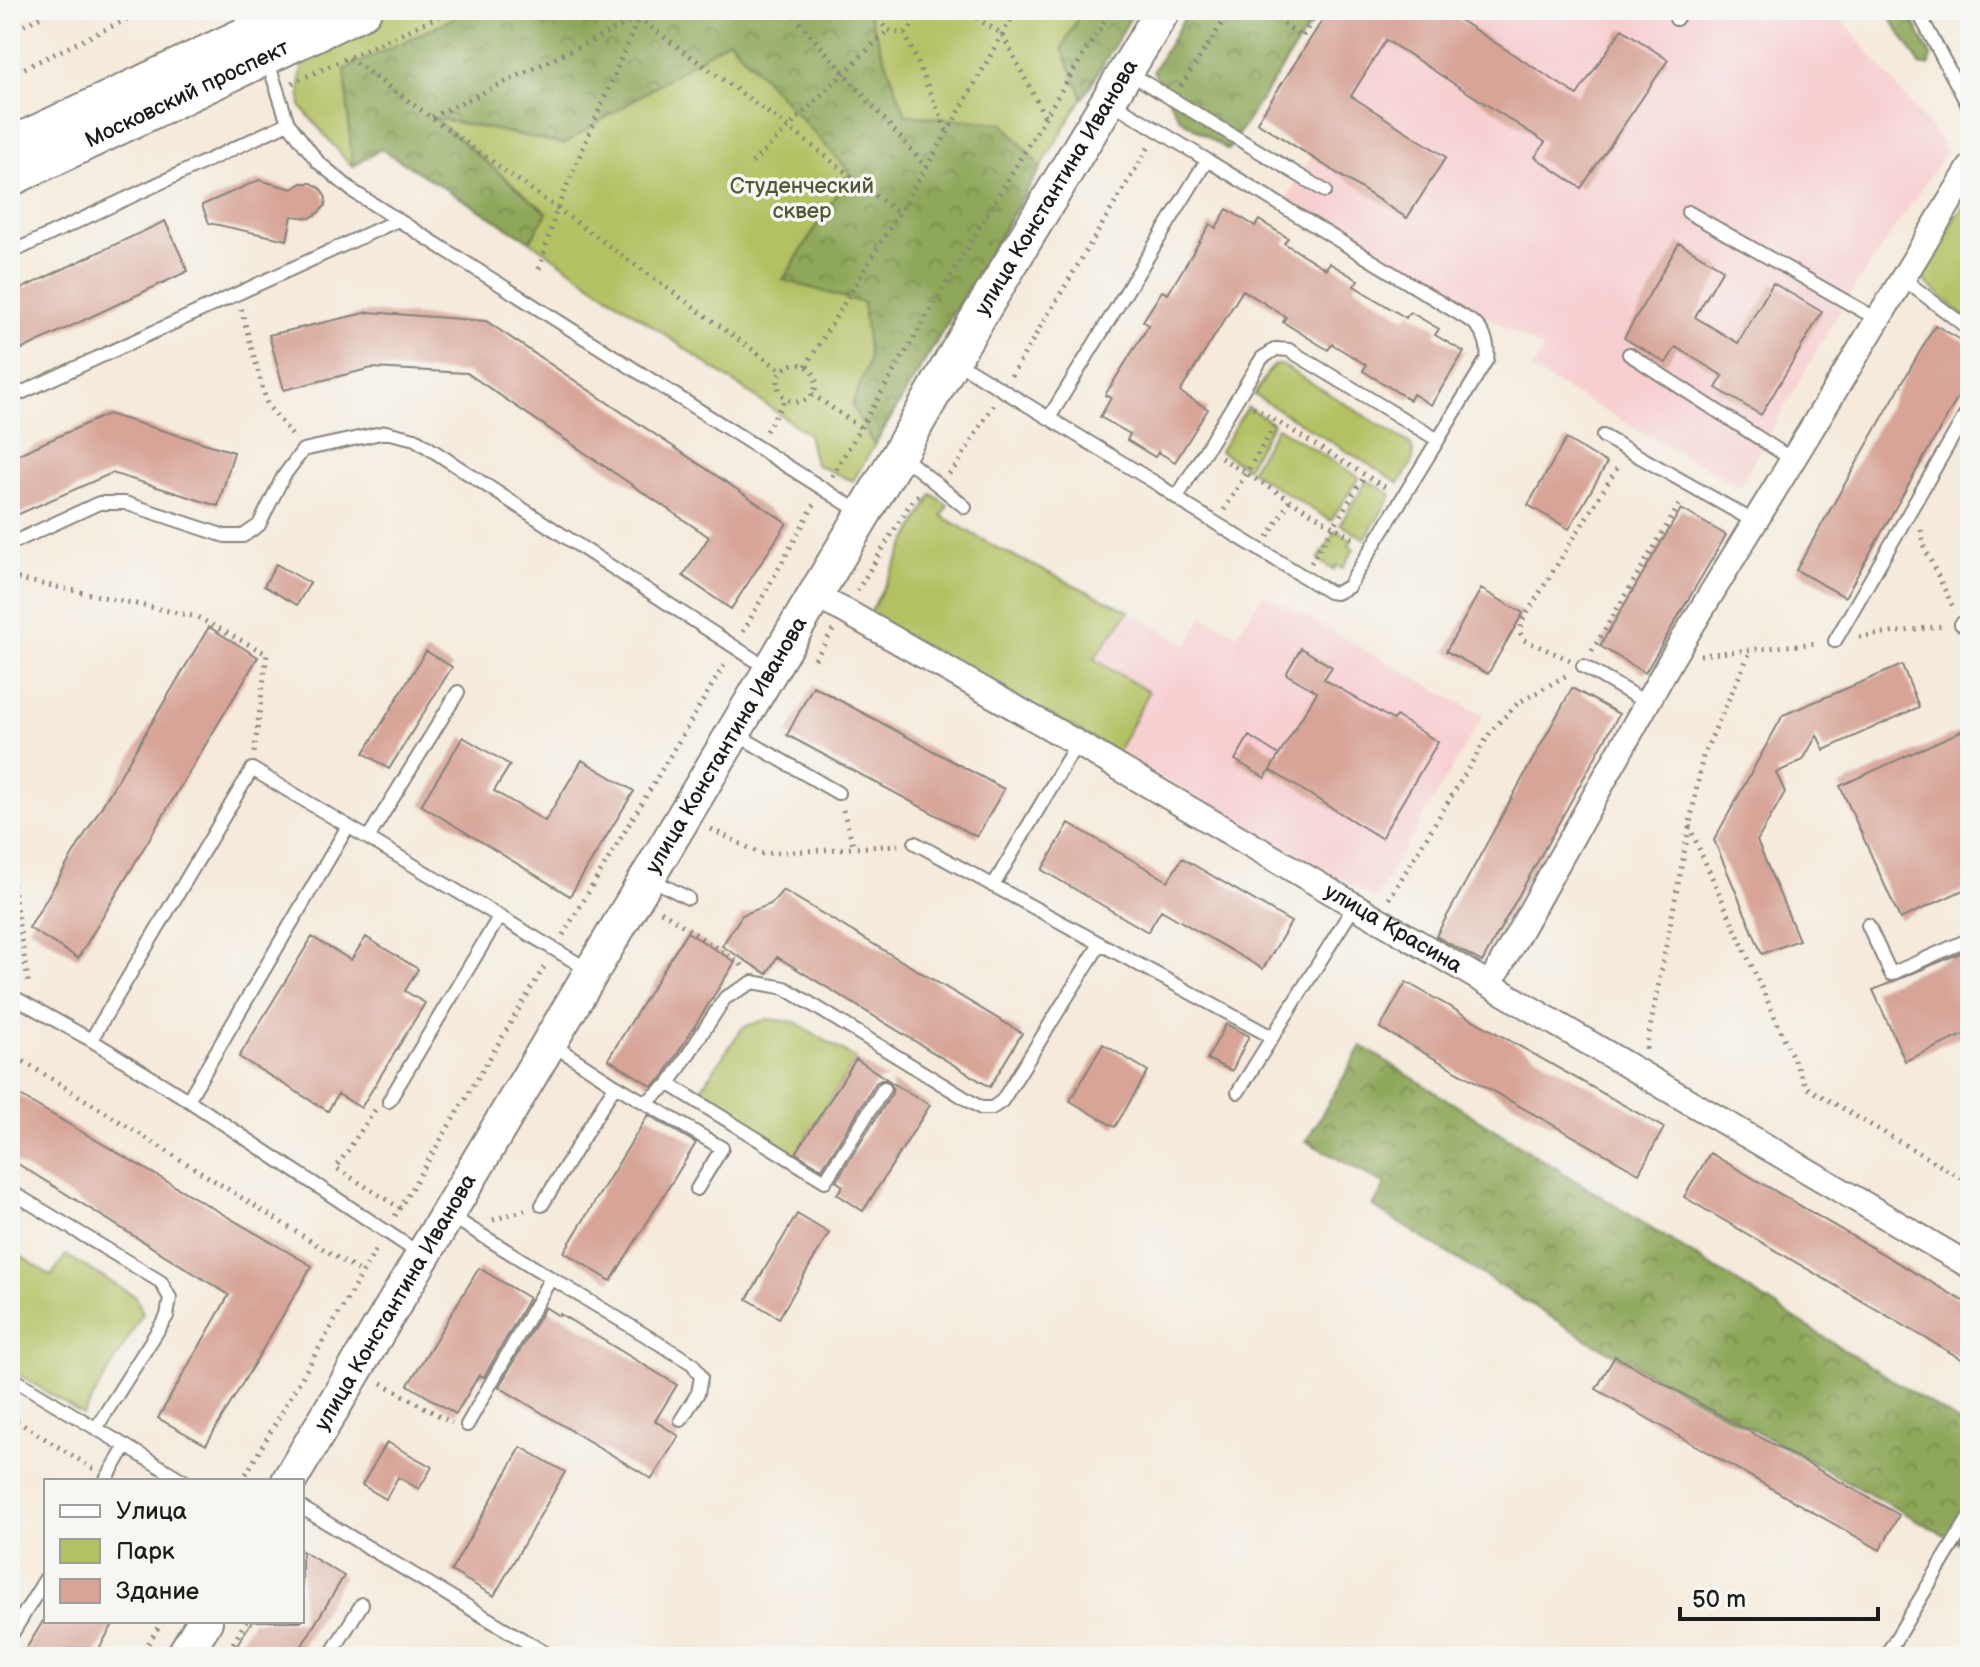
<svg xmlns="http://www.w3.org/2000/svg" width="1980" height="1667" font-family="'Balsamiq Sans',sans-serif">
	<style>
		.built { fill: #f7cfd1 }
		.green { fill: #b3c164; stroke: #686e40; stroke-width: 2 }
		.forest { fill: url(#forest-crowns); stroke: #55623b; stroke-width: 2 }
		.building { fill: #d7a497 }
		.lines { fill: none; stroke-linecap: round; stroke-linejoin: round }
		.lane-casing { stroke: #88837c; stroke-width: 16 }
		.street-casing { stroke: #88837c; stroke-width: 28 }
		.secondary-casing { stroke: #88837c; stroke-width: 38 }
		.primary-casing { stroke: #88837c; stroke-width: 40 }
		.path { stroke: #88837c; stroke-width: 5; stroke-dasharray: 2 6; stroke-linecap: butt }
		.lane { stroke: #fff; stroke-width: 12 }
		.street { stroke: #fff; stroke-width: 24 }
		.secondary { stroke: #fff; stroke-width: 34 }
		.primary { stroke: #fff; stroke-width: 36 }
		.labels { text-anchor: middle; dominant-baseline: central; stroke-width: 7; stroke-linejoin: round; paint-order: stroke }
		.street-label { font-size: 22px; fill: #1c1c1c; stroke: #f6f6f2 }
		.park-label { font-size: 22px; fill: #515635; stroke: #f6f6f2 }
	</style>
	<defs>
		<pattern id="forest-crowns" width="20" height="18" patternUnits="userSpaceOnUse" patternTransform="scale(2)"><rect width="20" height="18" fill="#8ea75a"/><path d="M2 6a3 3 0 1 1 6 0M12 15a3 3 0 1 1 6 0" fill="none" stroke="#73874a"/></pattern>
	</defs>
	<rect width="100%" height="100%" fill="#f6f6f2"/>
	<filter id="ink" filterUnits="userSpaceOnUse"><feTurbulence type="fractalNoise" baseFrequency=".0125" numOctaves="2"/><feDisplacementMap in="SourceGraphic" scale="16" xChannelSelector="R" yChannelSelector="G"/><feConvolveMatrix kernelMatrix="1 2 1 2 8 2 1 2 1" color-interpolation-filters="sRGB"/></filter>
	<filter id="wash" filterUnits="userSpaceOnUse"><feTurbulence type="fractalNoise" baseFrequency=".006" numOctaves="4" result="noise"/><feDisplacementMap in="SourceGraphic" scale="32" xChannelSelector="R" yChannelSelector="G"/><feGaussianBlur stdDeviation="1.8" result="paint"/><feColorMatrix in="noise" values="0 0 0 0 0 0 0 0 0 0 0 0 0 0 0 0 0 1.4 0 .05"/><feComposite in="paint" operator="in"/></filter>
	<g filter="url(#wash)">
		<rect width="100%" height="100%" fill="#f5eadb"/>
		<path class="built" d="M 1447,10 L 1834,10 L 1939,138 L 1946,152 L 1845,302 L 1739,486 L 1531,370 L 1543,349 L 1286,199 L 1386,40 Z
			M 1263,593 L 1483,716 L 1375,899 L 1117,752 L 1149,692 L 1093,660 L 1129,611 L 1188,645 L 1203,616 L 1238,634 Z"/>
		<path class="green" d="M 395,10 L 1135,10 L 853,481 L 815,464 L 808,434 L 530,241 L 381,149 L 352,167 L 301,107 L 300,80 L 304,57 L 314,47 Z
			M 1970,196 L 1970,322 L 1921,278 L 1920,270 Z
			M 1275,365 L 1282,365 L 1409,443 C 1420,458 1407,470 1399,483 L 1254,395 L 1270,369 Z
			M 1247,407 L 1273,423 L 1246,468 L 1220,451 Z
			M 1277,427 L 1359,477 L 1331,521 L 1250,471 Z
			M 1367,480 L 1392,495 L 1365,539 L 1340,524 Z
			M 932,494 L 948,505 L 942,516 L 999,549 L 1129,611 L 1094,659 L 1149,692 L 1117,752 L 869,615 Z
			M 1336,530 L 1352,540 L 1349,545 L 1354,549 L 1342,569 L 1336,565 L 1334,570 L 1318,560 Z
			M 767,1019 L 795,1022 L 856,1059 L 795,1155 L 711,1106 L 702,1087 L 743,1027 Z
			M 10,1249 L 51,1276 L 66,1255 L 136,1297 L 143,1313 L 83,1415 L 10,1369 Z"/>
		<path class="forest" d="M 471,10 L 867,10 L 906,115 L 1003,123 L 1041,168 L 874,445 L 852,406 L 869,360 L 863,303 L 783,280 L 850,172 L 729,40 L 564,144 L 434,118 L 547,213 L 530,241 L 381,149 L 352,167 L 345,69 Z
			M 1081,10 L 1135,10 L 1083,98 L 1062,49 Z
			M 1189,10 L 1320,10 L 1228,150 L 1180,119 L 1153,71 Z
			M 1885,10 L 1908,10 L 1931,56 L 1930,65 L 1921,66 Z
			M 1362,1046 L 1970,1429 L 1970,1549 L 1588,1340 L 1373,1207 L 1385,1185 L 1306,1141 Z"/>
		<g id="blocks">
			<path class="building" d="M 1329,10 L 1444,10 L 1577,95 L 1622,29 L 1668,60 L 1581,188 L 1535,157 L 1545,142 L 1386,40 L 1351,96 L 1446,157 L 1407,218 L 1257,122 Z
				M 259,180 L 292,189 L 302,183 L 312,183 L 321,189 L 326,198 L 325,206 L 318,213 L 310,218 L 292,216 L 287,240 L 209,223 L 202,205 Z
				M 1227,209 L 1255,226 L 1259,220 L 1288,238 L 1284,243 L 1326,269 L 1329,263 L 1358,280 L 1354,286 L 1406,318 L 1410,312 L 1439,329 L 1435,335 L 1464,352 L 1431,405 L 1413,394 L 1410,400 L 1363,371 L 1366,365 L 1332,344 L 1328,350 L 1283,322 L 1286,317 L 1243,290 L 1180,392 L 1208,409 L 1175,462 L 1158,452 L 1155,457 L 1127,440 L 1130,434 L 1100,417 L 1111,398 L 1105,395 L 1149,325 L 1143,321 L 1162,291 L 1168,294 L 1210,224 L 1216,228 Z
				M 165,221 L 188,271 L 10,355 L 10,294 Z
				M 1679,243 L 1723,269 L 1695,317 L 1738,343 L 1773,283 L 1822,312 L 1761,415 L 1716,388 L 1723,376 L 1676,347 L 1666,363 L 1624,338 Z
				M 369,312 L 486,321 L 787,523 L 731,609 L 683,576 L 709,537 L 467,373 L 372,368 L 284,390 L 269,335 Z
				M 1935,325 L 1970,345 L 1970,376 L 1845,597 L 1796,570 Z
				M 108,414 L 234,452 L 218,506 L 112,473 L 10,518 L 10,458 Z
				M 1566,439 L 1607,463 L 1569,529 L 1528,505 Z
				M 1681,509 L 1726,535 L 1645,673 L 1600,646 Z
				M 276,564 L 310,583 L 297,605 L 264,586 Z
				M 1481,589 L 1523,613 L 1488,674 L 1446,651 Z
				M 209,627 L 258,657 L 78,958 L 29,928 Z
				M 1301,648 L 1332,667 L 1324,679 L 1393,720 L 1396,716 L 1438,742 L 1381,838 L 1270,770 L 1317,692 L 1286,674 Z
				M 426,651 L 452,667 L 389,769 L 364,753 Z
				M 1902,665 L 1919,707 L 1824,750 L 1817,735 L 1803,760 L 1776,773 L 1785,792 L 1757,841 L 1799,940 L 1762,954 L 1714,840 L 1783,715 Z
				M 813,686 L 1004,789 L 977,837 L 787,735 Z
				M 1572,688 L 1619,714 L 1482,962 L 1436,936 Z
				M 1970,727 L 1970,887 L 1900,919 L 1840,786 Z
				M 1249,736 L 1279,755 L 1265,778 L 1235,760 Z
				M 463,737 L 510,765 L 494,791 L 545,821 L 582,760 L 634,791 L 570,896 L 421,805 Z
				M 1069,823 L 1168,881 L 1182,858 L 1291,922 L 1263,969 L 1161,910 L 1148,932 L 1042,870 Z
				M 783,890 L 1022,1033 L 990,1087 L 777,957 L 767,974 L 722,946 L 742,915 L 771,904 Z
				M 687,932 L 735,962 L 662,1078 L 652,1086 L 608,1059 Z
				M 312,937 L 351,960 L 366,937 L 418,969 L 405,991 L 425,1003 L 361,1108 L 338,1094 L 328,1111 L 239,1057 Z
				M 1970,949 L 1970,1032 L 1905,1061 L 1873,990 Z
				M 1406,982 L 1664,1128 L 1639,1173 L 1380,1028 Z
				M 1226,1024 L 1249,1036 L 1232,1071 L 1207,1059 Z
				M 1103,1044 L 1148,1071 L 1115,1127 L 1070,1101 Z
				M 856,1059 L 888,1080 L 881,1080 L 876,1083 L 822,1169 L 796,1153 Z
				M 889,1081 L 930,1105 L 863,1211 L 837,1194 L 843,1186 L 836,1181 L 892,1093 L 893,1088 Z
				M 10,1090 L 312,1266 L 206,1445 L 158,1418 L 229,1295 L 10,1159 Z
				M 648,1115 L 696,1143 L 611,1281 L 564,1252 Z
				M 1710,1153 L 1970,1305 L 1970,1364 L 1684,1197 Z
				M 797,1214 L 829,1233 L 779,1318 L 747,1299 Z
				M 479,1268 L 529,1298 L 484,1377 L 479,1375 L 456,1414 L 408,1385 Z
				M 545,1307 L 559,1316 L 560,1314 L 677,1385 L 655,1421 L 679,1436 L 652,1479 L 499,1387 Z
				M 1615,1356 L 1899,1515 L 1880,1550 L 1596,1389 Z
				M 387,1442 L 432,1467 L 419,1489 L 398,1477 L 386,1499 L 362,1485 Z
				M 521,1447 L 565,1472 L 494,1596 L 451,1571 Z
				M 302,1551 L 344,1576 L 295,1657 L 229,1657 L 252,1621 L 302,1621 Z
				M 43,1621 L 115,1621 L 94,1657 L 21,1657 Z"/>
		</g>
	</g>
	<g filter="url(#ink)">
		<use href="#blocks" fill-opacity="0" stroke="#88837c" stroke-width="2"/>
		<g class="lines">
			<g class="lane-casing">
				<path id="lane" d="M 1917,10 L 1970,109
					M 1676,19 L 1682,10
					M 267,59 L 288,123 L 318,162 L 354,192 L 863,514
					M 1129,73 L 1325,191
					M 1207,160 L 1474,323 C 1485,333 1489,345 1487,359 L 1438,440
					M 1688,212 L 1877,319
					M 10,253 L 288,123
					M 1902,278 L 1961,323 L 1970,332
					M 1629,354 L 1793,460
					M 955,361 L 1159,485 L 1191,508 L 1329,592 L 1336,593 L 1348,587 L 1438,440 L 1289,350 L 1276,349 L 1262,358 L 1177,497
					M 10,398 L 398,220
					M 1049,418 L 1207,160 L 1111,102
					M 1603,436 L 1755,522
					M 902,456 L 965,507
					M 10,544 L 99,503 L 125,503 L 225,536 L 243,536 L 259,525 L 283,477 L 303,450 L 386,432 L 415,439 L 770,670
					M 1961,624 L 1970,619
					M 1835,641 L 1970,407
					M 1583,666 L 1647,703
					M 736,734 L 838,793
					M 368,838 L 458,692
					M 915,843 L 1272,1037
					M 651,879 L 688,898
					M 993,886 L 1077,743
					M 1868,925 L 1891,974 L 1970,939
					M 10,995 L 91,1040 L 188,1100 L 420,1254
					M 91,1040 L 252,769 L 589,970
					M 550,1043 L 615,1085
					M 669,1084 L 825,1181 L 884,1088
					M 1238,1092 L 1355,905
					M 188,1100 L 348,826
					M 389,1101 L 499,917
					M 645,1103 L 669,1084 L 725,998 L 753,982 L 785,988 L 981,1108 L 992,1108 L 1002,1101 L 1100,944
					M 10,1191 L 161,1282 L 170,1298 L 167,1316 L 96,1428
					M 542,1205 L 615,1085 L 722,1148 L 697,1189
					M 449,1215 L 551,1278 L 467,1425
					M 551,1278 L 693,1364 L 701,1377 L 698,1393 L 681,1420
					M 10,1377 L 184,1481
					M 105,1481 L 126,1446
					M 302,1508 L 552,1657
					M 10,1637 L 46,1578
					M 329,1657 L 362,1604
					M 1885,1657 L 1970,1516"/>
			</g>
			<g class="street-casing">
				<g id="street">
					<path id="s1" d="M 814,596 L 845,611 L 1077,743 L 1970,1266"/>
					<path d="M 1490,984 L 1672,658 L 1970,168"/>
				</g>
			</g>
			<g class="secondary-casing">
				<g id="secondary">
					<path id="s2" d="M 289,1481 L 899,454 L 953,359 L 1163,10"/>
					<path d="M 183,1657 L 205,1621"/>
				</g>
			</g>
			<g class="primary-casing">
				<g id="primary">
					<path d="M 10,146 L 300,10"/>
					<path id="s3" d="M 10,178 L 363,10"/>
				</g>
			</g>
			<path class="path" d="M 789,10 L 926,167
				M 882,10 L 880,21 C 888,32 892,33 905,33 C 913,26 917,21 915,10
				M 937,10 L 976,18 L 1002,34 L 1045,117
				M 1264,10 L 1302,37 L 1319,10
				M 638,18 L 788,127 L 898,213
				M 10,33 L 52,10
				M 905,33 L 947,132
				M 349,58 L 782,371
				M 10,75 L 146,10
				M 292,83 L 453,10
				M 1181,86 L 1231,10
				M 432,117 L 656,10
				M 752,163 L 887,31
				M 539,269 L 557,209 L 642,10
				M 241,309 L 267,404 L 292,435
				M778 383a19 19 0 1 1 38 0a19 19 0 1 1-38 0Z
				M 806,366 L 947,133 L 1016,10
				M 1011,376 L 1150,145
				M 812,394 L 861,428
				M 1253,407 L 1388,489
				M 766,431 L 786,398
				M 1221,458 L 1356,540
				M 949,474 L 957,465 L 993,405
				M 832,476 L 1045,117 L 1111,10
				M 1224,510 L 1277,422
				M 1921,530 L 1926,551 L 1954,609
				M 1268,537 L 1290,500
				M 1311,563 L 1365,475
				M 10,577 L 197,617 L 267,654 L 254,754
				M 857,591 L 910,504 L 921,492
				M 743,632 L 814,505
				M 1859,637 L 1944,626
				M 1592,651 L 1681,502
				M 1700,655 L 1817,643
				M 815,659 L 833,630
				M 1570,660 L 1524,640 L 1520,633 L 1521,623 L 1619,465
				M 843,810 L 854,848
				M 1689,826 L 1806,1087 L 1970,1183
				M 711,829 L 761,854 L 898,845
				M 10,869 L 29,987
				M 1389,899 L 1491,731 L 1518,703 L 1569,674
				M 661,911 L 741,964 L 744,969
				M 563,935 L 726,662
				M 1646,1049 L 1703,756 L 1751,650
				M 10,1053 L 362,1273
				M 375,1110 L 336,1168 L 400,1208
				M 395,1216 L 546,964
				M 493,1220 L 525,1210
				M 382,1383 L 452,1423
				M 10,1417 L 94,1469
				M 242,1481 L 378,1246
				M 140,1657 L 162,1621
				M 225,1657 L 246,1621"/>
			<use href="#lane" class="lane"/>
			<use href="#street" class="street"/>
			<use href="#secondary" class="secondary"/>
			<use href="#primary" class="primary"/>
		</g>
	</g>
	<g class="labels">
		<g class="street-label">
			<text stroke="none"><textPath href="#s3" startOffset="196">Московский проспект</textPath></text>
			<text stroke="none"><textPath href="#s2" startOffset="1504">улица Константина Иванова</textPath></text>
			<text stroke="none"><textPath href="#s2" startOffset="856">улица Константина Иванова</textPath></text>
			<text stroke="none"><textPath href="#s1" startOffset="668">улица Красина</textPath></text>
			<text stroke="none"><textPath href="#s2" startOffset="208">улица Константина Иванова</textPath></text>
		</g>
		<g class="park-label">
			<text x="802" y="186">Студенческий<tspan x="802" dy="25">сквер</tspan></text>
		</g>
	</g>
	<rect width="1980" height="1667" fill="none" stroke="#f6f6f2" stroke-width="40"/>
	<rect x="44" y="1479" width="260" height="144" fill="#f6f6f2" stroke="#9f9f9c" stroke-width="2"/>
	<rect x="60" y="1505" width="40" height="12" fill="#ffffff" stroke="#9f9f9c" stroke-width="2"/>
	<text x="116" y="1519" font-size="24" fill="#1c1c1c">Улица</text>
	<rect x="60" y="1539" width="40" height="24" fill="#b3c164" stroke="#9f9f9c" stroke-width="2"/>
	<text x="116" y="1559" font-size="24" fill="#1c1c1c">Парк</text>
	<rect x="60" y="1579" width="40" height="24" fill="#d7a497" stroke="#9f9f9c" stroke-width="2"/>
	<text x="116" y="1599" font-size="24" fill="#1c1c1c">Здание</text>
	<path d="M1680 1607v12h198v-12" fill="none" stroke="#1c1c1c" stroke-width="4"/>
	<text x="1692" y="1607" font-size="24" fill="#1c1c1c" stroke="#f6f6f2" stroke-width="6" paint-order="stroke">50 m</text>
</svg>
